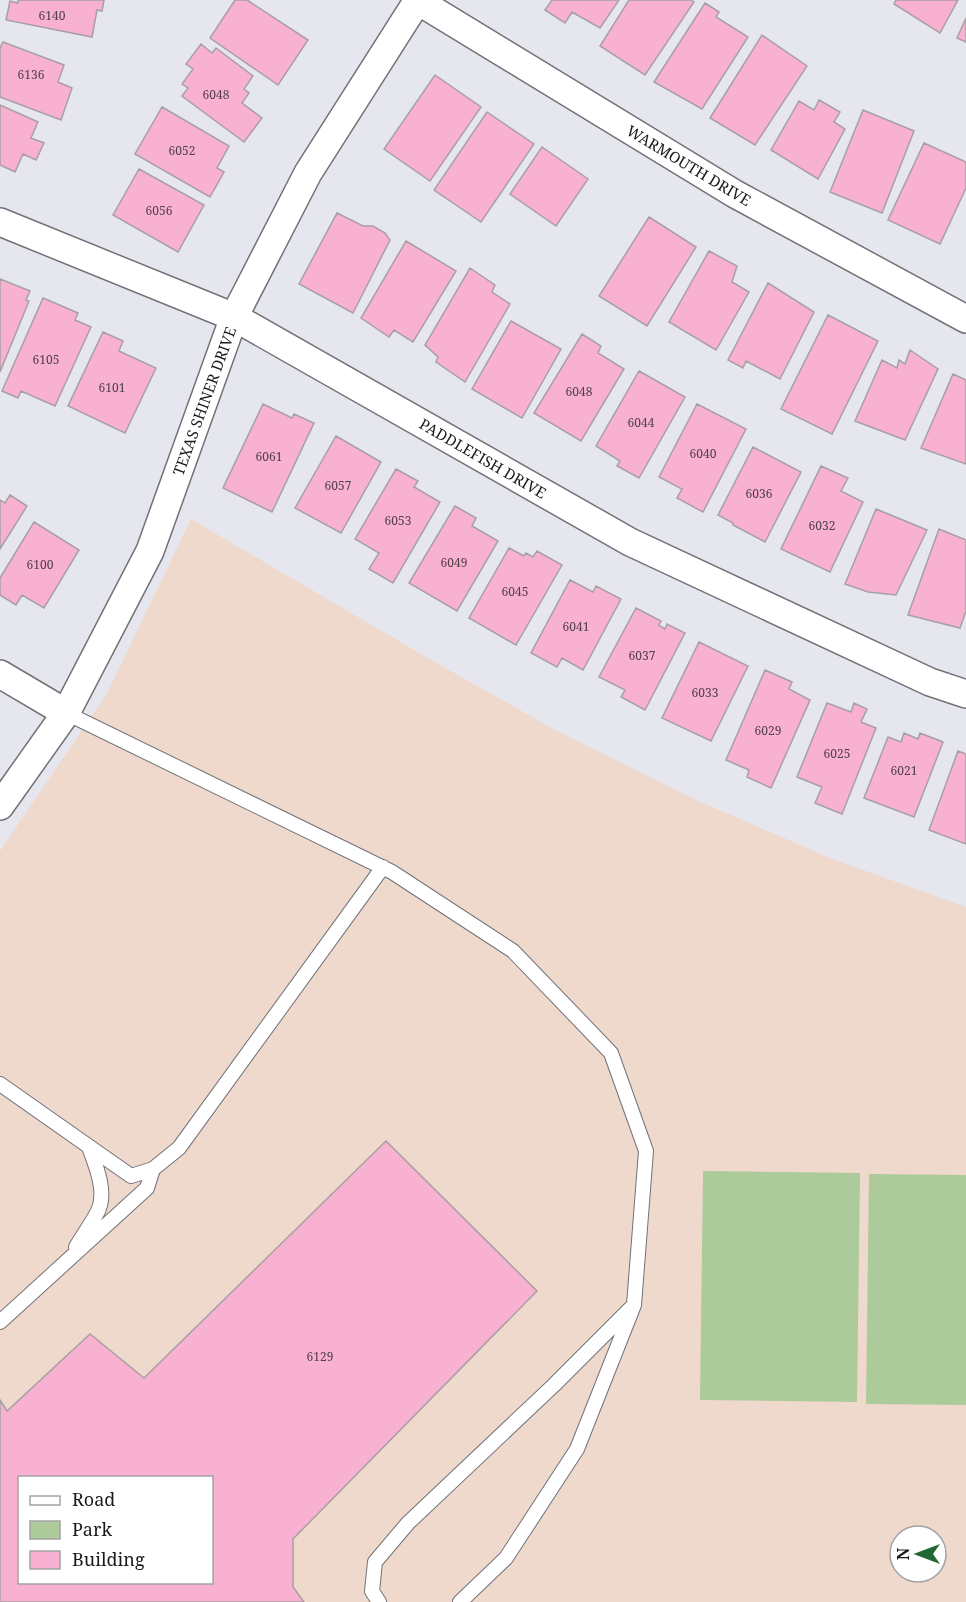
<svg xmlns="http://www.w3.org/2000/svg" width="966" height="1602" font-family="'Noto Serif',serif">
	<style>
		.education { fill: #efd9cc; fill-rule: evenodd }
		.green { fill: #adca9b }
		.building { fill: #f8b1d0; stroke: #a7a0a3; stroke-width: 1.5; fill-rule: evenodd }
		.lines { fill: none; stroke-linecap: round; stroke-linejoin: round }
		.service-casing { stroke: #717278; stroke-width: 16 }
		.minor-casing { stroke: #717278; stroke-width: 30 }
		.service { stroke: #fff; stroke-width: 14 }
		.minor { stroke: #fff; stroke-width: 27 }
		.labels { text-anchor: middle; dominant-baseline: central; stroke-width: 5; stroke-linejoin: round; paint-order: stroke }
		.number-label { font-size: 12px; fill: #524049 }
		.street-label { font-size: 15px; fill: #1a1a1c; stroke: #fff }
	</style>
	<rect width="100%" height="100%" fill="#e6e7ee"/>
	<path class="education" d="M 191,519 L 433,661 L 557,731 L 701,802 L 830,858 L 966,907 L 966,1602 L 0,1602 L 0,851 L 107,693 ZM 20,1478 L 212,1478 L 212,1582 L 20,1582 ZM 900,1536 L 936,1536 L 936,1572 L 900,1572 Z"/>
	<path class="green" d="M 703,1171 L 860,1173 L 857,1402 L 700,1400 Z
		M 869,1174 L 966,1175 L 966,1405 L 866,1404 Z"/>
	<path class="building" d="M 18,0 L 104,0 L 102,11 L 97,10 L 92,37 L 6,20 L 10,1 L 18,3 Z
		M 235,0 L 247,0 L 308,40 L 278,85 L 210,38 Z
		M 552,0 L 619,0 L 600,28 L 572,12 L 565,23 L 545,10 Z
		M 629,0 L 691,0 L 694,2 L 645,75 L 600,46 Z
		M 896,0 L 958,0 L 940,33 L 894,4 Z
		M 705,3 L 719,12 L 716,17 L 748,37 L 702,109 L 654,82 Z
		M 966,18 L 966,42 L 957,38 Z
		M 762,35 L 807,66 L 755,145 L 710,118 Z
		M 3,42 L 64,65 L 58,82 L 72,88 L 61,120 L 0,97 L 0,48 Z
		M 201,44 L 212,53 L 216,48 L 253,76 L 244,89 L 249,93 L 242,103 L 262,118 L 244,142 L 182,96 L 188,88 L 182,84 L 193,69 L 186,64 Z
		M 435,75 L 481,107 L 430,181 L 384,149 Z
		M 819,100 L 840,112 L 834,122 L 845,129 L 818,179 L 771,150 L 799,101 L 814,110 Z
		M 0,105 L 38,122 L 31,138 L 44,143 L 36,160 L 23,154 L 15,172 L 0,165 Z
		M 162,107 L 229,146 L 217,168 L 224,172 L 210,197 L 135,154 Z
		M 863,110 L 914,131 L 882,213 L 830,192 Z
		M 487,112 L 534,144 L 481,222 L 434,190 Z
		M 924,143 L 966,162 L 966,188 L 940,244 L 888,220 Z
		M 542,147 L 588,179 L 556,226 L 510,194 Z
		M 139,169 L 204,205 L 178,252 L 113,215 Z
		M 337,213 L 363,226 L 373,226 L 385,233 L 390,240 L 353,313 L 299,284 Z
		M 649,217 L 696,247 L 647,326 L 599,296 Z
		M 406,241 L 456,271 L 413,342 L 394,330 L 389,337 L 361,318 Z
		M 709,251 L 737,266 L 732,282 L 749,292 L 716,350 L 669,322 Z
		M 470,268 L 495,285 L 492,292 L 510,304 L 465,382 L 436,362 L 438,357 L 425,345 Z
		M 0,279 L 30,291 L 26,300 L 29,301 L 0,372 Z
		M 768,283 L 814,312 L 780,379 L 746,361 L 743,368 L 728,360 Z
		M 43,298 L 78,313 L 75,320 L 91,327 L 55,406 L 21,391 L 18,398 L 2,391 Z
		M 828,315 L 878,341 L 832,434 L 781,409 Z
		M 511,321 L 561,349 L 522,418 L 472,389 Z
		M 103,332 L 123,341 L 119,351 L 156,368 L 125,433 L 68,406 Z
		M 582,334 L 601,346 L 598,353 L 624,369 L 581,441 L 534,413 Z
		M 910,350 L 938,369 L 905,440 L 855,421 L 882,360 L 897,368 L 899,360 L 905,364 Z
		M 639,371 L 685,397 L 639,478 L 617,466 L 620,461 L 596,446 Z
		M 953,374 L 966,380 L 966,464 L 921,448 Z
		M 263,404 L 292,418 L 294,414 L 314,423 L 272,512 L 223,488 Z
		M 697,404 L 746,429 L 703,512 L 677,498 L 682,489 L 659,477 Z
		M 336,436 L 381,462 L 341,533 L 295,508 Z
		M 753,447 L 801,472 L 765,542 L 733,525 L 733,523 L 718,515 Z
		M 821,466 L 848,478 L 841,491 L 863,502 L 830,572 L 781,549 Z
		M 396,469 L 418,481 L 414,487 L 440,502 L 393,583 L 369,569 L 379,553 L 355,539 Z
		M 10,495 L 27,506 L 0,549 L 0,500 L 5,503 Z
		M 455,506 L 476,518 L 472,526 L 498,541 L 457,611 L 409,583 Z
		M 876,509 L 927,530 L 896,595 L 868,592 L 845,584 Z
		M 34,522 L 79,550 L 44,608 L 22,595 L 16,605 L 0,595 L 0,578 Z
		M 939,529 L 966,540 L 966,611 L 960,628 L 908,615 Z
		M 509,548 L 524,556 L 526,553 L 533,557 L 537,551 L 562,565 L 516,645 L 469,618 Z
		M 570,580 L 593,592 L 596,586 L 621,599 L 583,670 L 562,658 L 557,667 L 531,653 Z
		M 636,608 L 661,621 L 659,625 L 665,629 L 667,624 L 685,633 L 645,710 L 621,697 L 625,690 L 599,677 Z
		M 699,642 L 748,666 L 711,741 L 662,718 Z
		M 765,670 L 792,682 L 789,689 L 810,700 L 771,788 L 747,777 L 749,770 L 726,760 Z
		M 827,703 L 851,712 L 854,703 L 867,709 L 861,722 L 876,728 L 842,814 L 815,803 L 822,787 L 797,777 Z
		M 904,733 L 918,739 L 920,733 L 943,742 L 914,817 L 864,798 L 888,737 L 901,742 Z
		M 958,751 L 966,754 L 966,844 L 929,830 Z
		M 386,1141 L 537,1291 L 293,1539 L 293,1587 L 304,1602 L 0,1602 L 0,1400 L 7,1411 L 90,1334 L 144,1378 ZM 20,1478 L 212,1478 L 212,1582 L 20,1582 Z"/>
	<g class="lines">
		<g class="service-casing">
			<path id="service" d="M 66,713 L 392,872 L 513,951 L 611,1053 L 646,1151 L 634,1305 L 577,1449 L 506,1558 L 460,1602
				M 0,1084 L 131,1176 L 153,1169 L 179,1148 L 383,867
				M 76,1247 C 83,1235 92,1223 98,1211 C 107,1192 96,1166 89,1147
				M 0,1322 L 147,1188 L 153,1169
				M 379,1602 L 372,1591 L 375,1562 L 408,1523 L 554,1385 L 631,1308"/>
		</g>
		<g class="minor-casing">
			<path id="minor" d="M 418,1 L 735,194 L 966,319
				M 0,222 L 234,317 L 630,542 L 930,682 L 966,694
				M 0,674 L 66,713
				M 0,806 L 66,713 L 150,551 L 234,317 L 308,173 L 418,0"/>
		</g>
		<use href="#service" class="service"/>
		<use href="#minor" class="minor"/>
	</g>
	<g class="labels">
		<g class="number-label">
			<text x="52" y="15">6140</text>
			<text x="31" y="74">6136</text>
			<text x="216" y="94">6048</text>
			<text x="182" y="150">6052</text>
			<text x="159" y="210">6056</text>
			<text x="46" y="359">6105</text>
			<text x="112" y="387">6101</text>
			<text x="579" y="391">6048</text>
			<text x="641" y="422">6044</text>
			<text x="703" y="453">6040</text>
			<text x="269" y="456">6061</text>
			<text x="338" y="485">6057</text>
			<text x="759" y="493">6036</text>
			<text x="398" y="520">6053</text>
			<text x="822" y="525">6032</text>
			<text x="454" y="562">6049</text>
			<text x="40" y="564">6100</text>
			<text x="515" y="591">6045</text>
			<text x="576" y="626">6041</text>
			<text x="642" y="655">6037</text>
			<text x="705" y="692">6033</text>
			<text x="768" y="730">6029</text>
			<text x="837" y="753">6025</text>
			<text x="904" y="770">6021</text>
			<text x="320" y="1356">6129</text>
		</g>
		<g class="street-label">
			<text transform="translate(689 165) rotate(31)">WARMOUTH DRIVE</text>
			<text transform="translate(204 401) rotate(-70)">TEXAS SHINER DRIVE</text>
			<text transform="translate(483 458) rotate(30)">PADDLEFISH DRIVE</text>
		</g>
	</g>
	<rect x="18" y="1476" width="195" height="108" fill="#ffffff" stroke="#a3a3a4" stroke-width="1.5"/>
	<rect x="30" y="1496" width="30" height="9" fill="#ffffff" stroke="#a3a3a4" stroke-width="1.5"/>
	<text x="72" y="1506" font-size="18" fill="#1a1a1c">Road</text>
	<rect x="30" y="1521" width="30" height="18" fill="#adca9b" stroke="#a3a3a4" stroke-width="1.5"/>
	<text x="72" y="1536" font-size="18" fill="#1a1a1c">Park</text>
	<rect x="30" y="1551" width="30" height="18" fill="#f8b1d0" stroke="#a3a3a4" stroke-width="1.5"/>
	<text x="72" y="1566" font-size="18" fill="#1a1a1c">Building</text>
	<g transform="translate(918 1554) rotate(270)"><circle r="28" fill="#ffffff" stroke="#a3a3a4" stroke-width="1.5"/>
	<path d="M0-4.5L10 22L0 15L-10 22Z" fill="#216834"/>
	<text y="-9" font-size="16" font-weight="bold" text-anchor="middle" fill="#1a1a1c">N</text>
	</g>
</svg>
